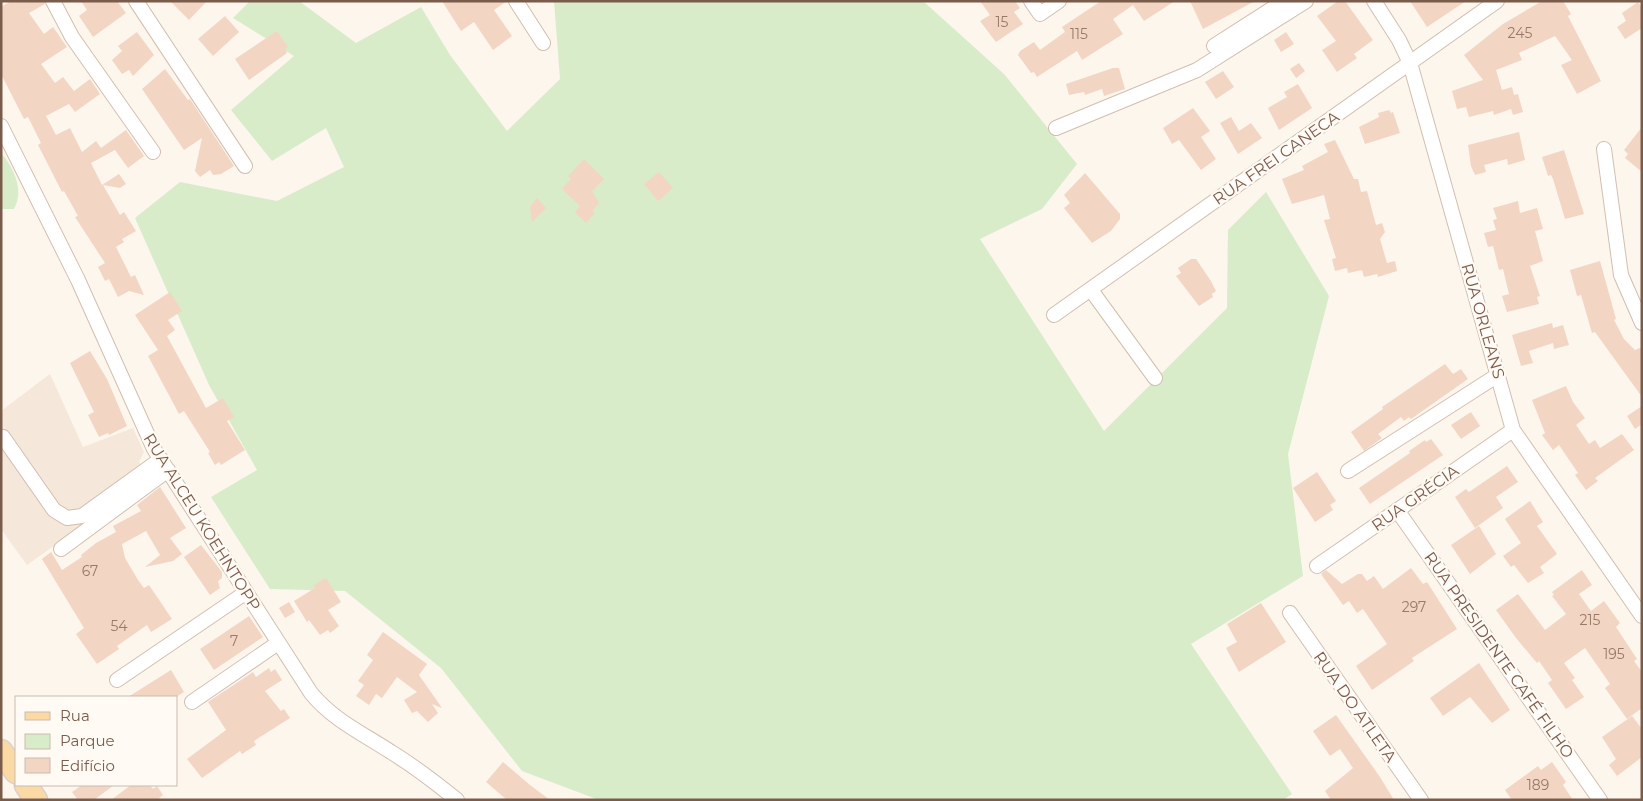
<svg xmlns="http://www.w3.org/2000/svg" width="1643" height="801" font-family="Montserrat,sans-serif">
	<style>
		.residential { fill: #f5e8da }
		.green { fill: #d8ecc9 }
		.building { fill: #f3d5c3 }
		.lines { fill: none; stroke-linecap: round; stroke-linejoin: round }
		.street-casing { stroke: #d1beb0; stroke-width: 16 }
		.primary-casing { stroke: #dad1cd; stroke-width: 25 }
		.street { stroke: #fff; stroke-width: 14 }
		.primary { stroke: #fbd9a5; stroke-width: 22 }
		.labels { text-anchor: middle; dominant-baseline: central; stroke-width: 4.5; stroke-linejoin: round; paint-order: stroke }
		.number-label { font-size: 14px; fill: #987a6a }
		.street-label { font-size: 16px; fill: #7a5c4d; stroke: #fffaf3 }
	</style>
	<rect width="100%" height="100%" fill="#fdf6ec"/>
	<path class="residential" d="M 50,374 L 83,447 L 133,428 L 144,452 L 139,462 L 150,477 L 27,565 L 1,529 L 1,411 Z"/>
	<path class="green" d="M 250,1 L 299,1 L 356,43 L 421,7 L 450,55 L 507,131 L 560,79 L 554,1 L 923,1 L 1004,74 L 1077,164 L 1042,209 L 980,239 L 1104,431 L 1227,308 L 1228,230 L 1266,192 L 1329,296 L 1288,454 L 1303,576 L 1191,644 L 1292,794 L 1283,800 L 599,800 L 522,771 L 441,668 L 345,591 L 270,589 L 211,497 L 257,470 L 209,385 L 135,218 L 180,182 L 277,201 L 344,167 L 326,128 L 272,161 L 231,110 L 294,56 L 233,18 Z
		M 1,153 C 15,169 24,191 14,209 L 1,209 Z"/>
	<path class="building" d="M 11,1 L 44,1 L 45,4 L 29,13 L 44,34 L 53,27 L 67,47 L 41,64 L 55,83 L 63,77 L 74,91 L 90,79 L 100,94 L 75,112 L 69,104 L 46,116 L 56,135 L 70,128 L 82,152 L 96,141 L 101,148 L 126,130 L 144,156 L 128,168 L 115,150 L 91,163 L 102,185 L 119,174 L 126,184 L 120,188 L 103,185 L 120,215 L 124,212 L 136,231 L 122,239 L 124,242 L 116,247 L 131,277 L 135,275 L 144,295 L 129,291 L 118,297 L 109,279 L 105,281 L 98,267 L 105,263 L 75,217 L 78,216 L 64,191 L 62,192 L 38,145 L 41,143 L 28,117 L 24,119 L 1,74 L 1,7 Z
		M 81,1 L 117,1 L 126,13 L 93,37 L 79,16 L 87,10 Z
		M 170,1 L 207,1 L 189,20 Z
		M 442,1 L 507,1 L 494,10 L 512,36 L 493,50 L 474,22 L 461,31 Z
		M 980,1 L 1015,1 L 1020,8 L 1014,12 L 1023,24 L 996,42 L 980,21 L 990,15 Z
		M 1101,1 L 1175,1 L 1144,21 L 1133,5 L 1113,19 L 1123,34 L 1082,60 L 1077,51 L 1037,77 L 1034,72 L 1031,73 L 1018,55 L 1020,51 L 1034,42 L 1040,50 L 1065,32 L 1062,27 Z
		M 1190,1 L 1255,1 L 1203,29 Z
		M 1338,1 L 1345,1 L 1373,40 L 1354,54 L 1357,58 L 1337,72 L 1322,50 L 1336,41 L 1317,16 Z
		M 1410,1 L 1466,1 L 1427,27 Z
		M 1542,1 L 1563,1 L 1571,14 L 1568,16 L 1601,81 L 1577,94 L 1561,65 L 1572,60 L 1555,36 L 1519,53 L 1522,60 L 1496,70 L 1502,90 L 1512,87 L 1514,95 L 1518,94 L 1523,112 L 1513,115 L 1511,109 L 1494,115 L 1493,111 L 1469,117 L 1466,107 L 1457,109 L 1452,91 L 1483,80 L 1464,55 L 1503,24 Z
		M 1638,2 L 1642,8 L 1642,28 L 1625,39 L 1617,27 L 1626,21 L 1622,13 Z
		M 225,16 L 239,32 L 213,56 L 198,39 Z
		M 277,31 L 288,47 L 285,49 L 287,53 L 249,80 L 235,59 Z
		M 137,32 L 154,55 L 133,76 L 129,70 L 122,74 L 112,60 L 122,51 L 118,46 Z
		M 1286,32 L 1294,44 L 1281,52 L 1274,40 Z
		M 1299,63 L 1305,71 L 1296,78 L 1290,69 Z
		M 1113,68 L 1119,68 L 1125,89 L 1104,96 L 1102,89 L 1085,95 L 1084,92 L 1069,95 L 1066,84 Z
		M 165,69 L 188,100 L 190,99 L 234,166 L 221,174 L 213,175 L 210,170 L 200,177 L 195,171 L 202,138 L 184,150 L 142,89 Z
		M 1223,71 L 1234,87 L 1216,99 L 1205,82 Z
		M 1298,84 L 1312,108 L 1279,130 L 1268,108 L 1287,97 L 1284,92 Z
		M 1193,108 L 1210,131 L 1201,137 L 1216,159 L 1201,170 L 1179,140 L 1172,144 L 1163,128 Z
		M 1389,110 L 1391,113 L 1393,112 L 1400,133 L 1365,144 L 1359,127 L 1379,117 L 1378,113 Z
		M 1231,117 L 1239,131 L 1251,123 L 1262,138 L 1238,154 L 1220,123 Z
		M 1642,127 L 1642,172 L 1625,158 L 1628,154 L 1624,150 Z
		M 1519,132 L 1525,160 L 1508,165 L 1507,159 L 1484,165 L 1486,172 L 1475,175 L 1471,166 L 1468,145 Z
		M 1335,140 L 1354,179 L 1358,179 L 1361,192 L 1367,191 L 1376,225 L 1382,223 L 1385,232 L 1380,239 L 1387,263 L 1395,261 L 1397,271 L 1378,277 L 1377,274 L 1364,277 L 1362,270 L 1348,273 L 1347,268 L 1335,271 L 1332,259 L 1336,258 L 1324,220 L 1330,219 L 1324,195 L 1292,204 L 1282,179 L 1304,170 L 1302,166 L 1328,152 L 1324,144 Z
		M 1564,150 L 1584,214 L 1565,219 L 1553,179 L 1551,175 L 1548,176 L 1542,157 Z
		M 584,159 L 604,179 L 592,191 L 599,203 L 593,210 L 594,214 L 586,223 L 575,212 L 580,206 L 562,189 L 571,179 L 568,176 Z
		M 659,172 L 673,188 L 658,201 L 644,184 Z
		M 1085,173 L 1120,214 L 1120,219 L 1111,231 L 1092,243 L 1064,208 L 1070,203 L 1064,195 Z
		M 537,198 L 546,208 L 532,222 L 530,207 Z
		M 1518,201 L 1520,213 L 1537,208 L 1543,229 L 1535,231 L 1543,261 L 1530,266 L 1540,296 L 1537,297 L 1539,304 L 1507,312 L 1502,296 L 1509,294 L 1503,269 L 1499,270 L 1493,246 L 1488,247 L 1484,233 L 1496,230 L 1493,220 L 1497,219 L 1493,208 Z
		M 1191,259 L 1196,259 L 1211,281 L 1216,291 L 1212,294 L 1213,297 L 1199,306 L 1176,276 L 1181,273 L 1178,268 Z
		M 1600,261 L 1616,319 L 1614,320 L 1624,339 L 1635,350 L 1642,347 L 1642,397 L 1595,332 L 1592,333 L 1581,295 L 1577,296 L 1570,270 Z
		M 170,292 L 182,311 L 168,320 L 175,330 L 167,336 L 206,408 L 223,398 L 234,417 L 227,421 L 245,450 L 221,465 L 219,462 L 215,465 L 208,453 L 210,452 L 184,411 L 179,414 L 148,356 L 158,350 L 135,315 Z
		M 1552,323 L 1553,328 L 1563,325 L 1569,345 L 1554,349 L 1553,343 L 1529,351 L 1533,363 L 1521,366 L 1512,335 Z
		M 90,351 L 107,379 L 127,426 L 109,435 L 108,433 L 99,437 L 88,415 L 94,412 L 70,363 Z
		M 1445,364 L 1453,374 L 1461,369 L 1468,379 L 1411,419 L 1409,417 L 1404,421 L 1401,417 L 1378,434 L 1382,438 L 1364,451 L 1351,432 L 1383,409 L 1382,407 Z
		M 1566,386 L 1573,402 L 1585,418 L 1576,425 L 1589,444 L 1595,440 L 1600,448 L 1622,434 L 1634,450 L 1595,478 L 1598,481 L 1586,490 L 1575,475 L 1578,473 L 1559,445 L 1553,450 L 1542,435 L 1545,433 L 1532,400 Z
		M 1642,406 L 1642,424 L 1635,429 L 1627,416 Z
		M 1471,412 L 1480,426 L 1461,439 L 1451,425 Z
		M 1431,439 L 1443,455 L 1370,504 L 1359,488 L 1410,453 L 1409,451 L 1425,440 L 1426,442 Z
		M 1507,466 L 1518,482 L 1496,497 L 1503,508 L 1475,528 L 1455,497 L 1466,489 L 1469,492 Z
		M 1317,472 L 1336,501 L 1330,505 L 1333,510 L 1315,522 L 1293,488 Z
		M 160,487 L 186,528 L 170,538 L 182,554 L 173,561 L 145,567 L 160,555 L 146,531 L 122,544 L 125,558 L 138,580 L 144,588 L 149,585 L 172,619 L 151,632 L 147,625 L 117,646 L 119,649 L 97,664 L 76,634 L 84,628 L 42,559 L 51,552 L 62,570 L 82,557 L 81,555 L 96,543 L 116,532 L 113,526 L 141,511 L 137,505 Z
		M 1530,501 L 1543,522 L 1537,526 L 1557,554 L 1540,567 L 1544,573 L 1528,583 L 1514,565 L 1511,567 L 1503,556 L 1521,543 L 1505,519 Z
		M 1479,526 L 1496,554 L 1470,574 L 1451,545 Z
		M 201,545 L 222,572 L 222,578 L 218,581 L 220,588 L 210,595 L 184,557 Z
		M 1411,568 L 1423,584 L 1427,582 L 1457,629 L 1412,658 L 1414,661 L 1372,690 L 1356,666 L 1387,644 L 1363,609 L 1357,613 L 1349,601 L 1343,605 L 1321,574 L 1326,570 L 1342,584 L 1358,574 L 1362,574 L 1367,581 L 1374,576 L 1383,589 Z
		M 1582,570 L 1592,585 L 1579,594 L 1591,611 L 1604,601 L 1620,623 L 1616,627 L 1637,659 L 1634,661 L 1642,672 L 1642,708 L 1627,719 L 1605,688 L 1610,684 L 1585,648 L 1564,663 L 1575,678 L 1572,680 L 1584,697 L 1566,709 L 1548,683 L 1552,680 L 1539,661 L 1537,663 L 1516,638 L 1496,610 L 1518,594 L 1545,630 L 1566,614 L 1552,596 L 1554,595 L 1552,592 Z
		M 326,578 L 341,602 L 328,610 L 339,626 L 330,633 L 328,630 L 320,635 L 309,620 L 307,622 L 294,601 L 315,588 L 314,585 Z
		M 289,602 L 295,612 L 285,618 L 279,608 Z
		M 1261,603 L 1286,642 L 1239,672 L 1226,648 L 1237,642 L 1227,624 Z
		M 249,616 L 263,637 L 214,670 L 200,649 Z
		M 383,632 L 427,664 L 419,675 L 442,708 L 432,704 L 438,713 L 428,722 L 417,711 L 412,713 L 404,700 L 417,692 L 397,677 L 382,698 L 376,694 L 369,705 L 356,696 L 364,685 L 358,681 L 373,660 L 367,655 Z
		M 1479,663 L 1510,710 L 1492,723 L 1470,697 L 1443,716 L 1430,698 Z
		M 269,668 L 271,672 L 275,669 L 282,680 L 265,691 L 281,711 L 284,709 L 290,718 L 254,741 L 256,745 L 242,754 L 240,751 L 202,778 L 187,759 L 226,730 L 208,702 L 253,672 L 256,677 Z
		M 171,670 L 184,692 L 176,697 L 128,697 Z
		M 1336,715 L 1380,777 L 1394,800 L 1331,800 L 1325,791 L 1353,768 L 1340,749 L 1330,756 L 1313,731 Z
		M 1632,716 L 1642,729 L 1642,757 L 1617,776 L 1609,765 L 1616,759 L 1602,737 Z
		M 503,762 L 530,785 L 550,800 L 507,800 L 486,782 Z
		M 1552,762 L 1566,782 L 1563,785 L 1573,800 L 1512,800 L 1505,790 L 1538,766 L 1541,770 Z
		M 82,785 L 114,785 L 94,800 L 78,800 L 72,792 Z
		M 131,785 L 150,785 L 153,789 L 157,786 L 163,795 L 159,798 L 161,800 L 111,800 Z"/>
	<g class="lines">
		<g class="street-casing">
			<path id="street" d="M 53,1 L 72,37 L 153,152
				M 136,1 L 245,166
				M 516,1 L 543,43
				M 1031,1 L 1040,14 L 1059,1
				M 1374,1 L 1399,40 L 1410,63 L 1513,430 L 1642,616
				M 1214,46 L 1284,1
				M 1,126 L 78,280 L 154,449 L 311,693 C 333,720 362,733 391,752 C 414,766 436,783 457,800
				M 1056,128 L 1197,70 L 1306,1
				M 1604,149 L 1621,275 L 1642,323
				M 1091,290 L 1155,378
				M 1054,315 L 1497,1
				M 3,437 L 54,510 L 67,518 L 82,516 L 161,459
				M 1348,471 L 1498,375
				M 1397,510 L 1600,800
				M 61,549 L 168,470
				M 1317,566 L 1513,430
				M 1290,613 L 1421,800
				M 117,680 L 245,593
				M 192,702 L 278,643"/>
		</g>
		<g class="primary-casing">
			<path id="primary" d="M 1,751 L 16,772
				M 26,785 L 36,800"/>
		</g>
		<use href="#street" class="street"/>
		<use href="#primary" class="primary"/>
	</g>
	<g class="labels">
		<g class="number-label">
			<text x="1002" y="22">15</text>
			<text x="1520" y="33">245</text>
			<text x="1079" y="34">115</text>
			<text x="90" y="571">67</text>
			<text x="1414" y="607">297</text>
			<text x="1590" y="620">215</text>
			<text x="119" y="626">54</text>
			<text x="234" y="641">7</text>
			<text x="1614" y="654">195</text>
			<text x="1538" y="785">189</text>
		</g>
		<g class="street-label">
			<text transform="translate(1276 158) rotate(-35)">RUA FREI CANECA</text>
			<text transform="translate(1483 321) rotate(74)">RUA ORLEANS</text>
			<text transform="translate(1415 498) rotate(-35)">RUA GRÉCIA</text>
			<text transform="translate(202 522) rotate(58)">RUA ALCEU KOEHNTOPP</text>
			<text transform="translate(1499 655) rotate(55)">RUA PRESIDENTE CAFÉ FILHO</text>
			<text transform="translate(1355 707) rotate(55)">RUA DO ATLETA</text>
		</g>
	</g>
	<rect width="1643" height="801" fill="none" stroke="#7a5c4d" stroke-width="5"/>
	<rect x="15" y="696" width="162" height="90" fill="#fffaf3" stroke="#cabbb1"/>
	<rect x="25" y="712" width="25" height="8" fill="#fbd9a5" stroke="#cabbb1"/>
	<text x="60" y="721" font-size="15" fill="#7a5c4d">Rua</text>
	<rect x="25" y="734" width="25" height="15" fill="#d8ecc9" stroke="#cabbb1"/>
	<text x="60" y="746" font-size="15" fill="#7a5c4d">Parque</text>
	<rect x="25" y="758" width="25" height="15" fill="#f3d5c3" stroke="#cabbb1"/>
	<text x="60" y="771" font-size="15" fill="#7a5c4d">Edifício</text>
</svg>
